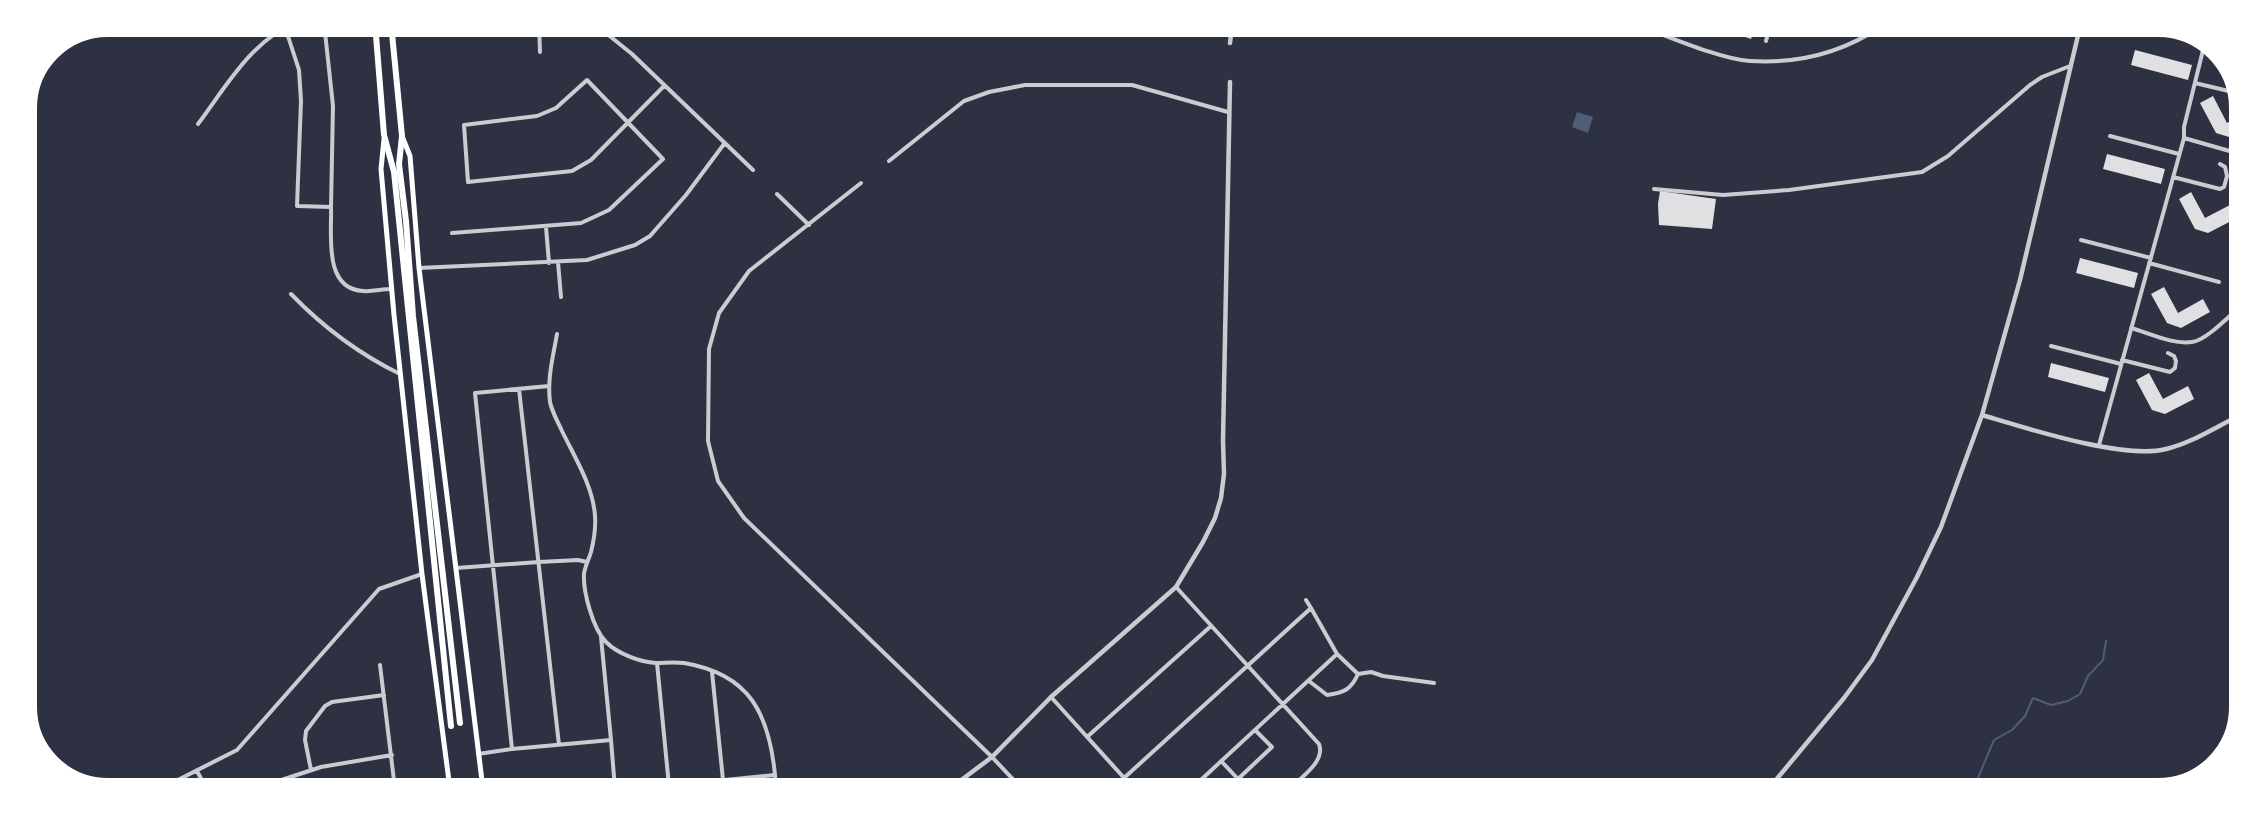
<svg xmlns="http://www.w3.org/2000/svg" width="2266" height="815" font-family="Rubik,sans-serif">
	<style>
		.water { fill: #4f5d75 }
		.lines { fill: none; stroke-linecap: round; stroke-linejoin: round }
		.stream { stroke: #4f5d75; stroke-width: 2 }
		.building { fill: #e0e0e3 }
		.minor { stroke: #caccd0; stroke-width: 4 }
		.tertiary { stroke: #caccd0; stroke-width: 4.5 }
		.primary { stroke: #fff; stroke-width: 5 }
		.trunk { stroke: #fff; stroke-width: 6 }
		.rim { fill: none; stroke: #fff; stroke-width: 8 }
	</style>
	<rect width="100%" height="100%" fill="#2d3142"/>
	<path class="water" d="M 1577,112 L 1593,117 L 1588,133 L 1572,127 Z"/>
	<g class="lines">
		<path class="stream" d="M 1972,792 L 1994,740 L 2012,730 L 2025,716 L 2033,698 L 2051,705 L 2068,701 L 2080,694 L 2088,676 L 2103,660 L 2106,641"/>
	</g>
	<path class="building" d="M 1714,26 L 1750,26 L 1755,28 L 1751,39 Z
		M 2135,50 L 2192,65 L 2188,80 L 2131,65 Z
		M 2213,96 L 2227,123 L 2243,114 L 2243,130 L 2229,137 L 2216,133 L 2200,103 Z
		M 2107,154 L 2165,169 L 2161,184 L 2103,169 Z
		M 1660,191 L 1716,199 L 1712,229 L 1659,225 L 1658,204 Z
		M 2191,192 L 2205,218 L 2230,205 L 2237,218 L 2208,233 L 2195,229 L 2179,199 Z
		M 2080,258 L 2138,273 L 2134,288 L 2076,273 Z
		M 2164,287 L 2178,313 L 2203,299 L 2210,312 L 2181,328 L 2167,323 L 2151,294 Z
		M 2239,323 L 2242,324 L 2242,340 L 2234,338 Z
		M 2051,363 L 2109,378 L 2105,392 L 2048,377 Z
		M 2149,373 L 2163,399 L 2188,386 L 2194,399 L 2165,414 L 2152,410 L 2136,380 Z"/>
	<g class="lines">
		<path class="minor" d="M 410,23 L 412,32
			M 539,23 L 540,52
			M 586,24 L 601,29 L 632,54 L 753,170
			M 1640,26 C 1670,37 1720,59 1750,61 C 1798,64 1842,53 1882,26
			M 1788,26 L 1816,35
			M 285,27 L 299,70 L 301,101 L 297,206 L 331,207 L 333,106 L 324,23
			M 376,34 L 488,23
			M 1766,41 L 1770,26
			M 2195,83 L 2237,93
			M 198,124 C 225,88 252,40 295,23
			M 2110,136 L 2179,154
			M 2184,138 L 2233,152 L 2243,159
			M 889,161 L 964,101 L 989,92 L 1025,85 L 1132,85 L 1228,112
			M 2173,177 L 2220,189 L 2224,187 L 2227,176 L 2225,167 L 2220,164
			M 861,183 L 749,271 L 719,313 L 709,349 L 708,441 L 718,481 L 744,518 L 992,757 L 1023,790
			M 1654,189 L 1723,195 L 1789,190 L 1922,172 L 1948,156 L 2030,85 L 2042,77 L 2070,66
			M 777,194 L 809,225
			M 331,207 C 332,234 323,289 363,291 C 372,292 382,289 391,289
			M 546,227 L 549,263
			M 452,233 L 581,223 L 609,210 L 663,159 L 587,80 L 556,108 L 537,116 L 464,125 L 468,182 L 572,171 L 591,160 L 664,86
			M 2081,240 L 2151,258
			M 558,262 L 561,297
			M 2149,263 L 2219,282
			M 419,268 L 587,260 L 635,245 L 650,236 L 686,195 L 724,144
			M 291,294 C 323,327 359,354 400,374
			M 2131,328 C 2149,333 2173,345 2192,342 C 2207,340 2230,315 2242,305
			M 557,334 C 553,357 547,379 550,402 C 552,412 558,422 562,431 C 575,458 593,486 595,516 C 596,529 594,540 591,552 C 589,559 585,566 584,574 C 583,592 593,629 606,642 C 618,654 640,662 656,663 C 665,663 674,662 684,663 C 750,674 769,714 775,775 L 637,789
			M 2051,346 L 2121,364
			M 2122,360 L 2170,372 L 2175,368 L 2176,361 L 2174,356 L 2168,353
			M 549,386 L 475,393 L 512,749 L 611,740 L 601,637
			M 519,389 L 559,745
			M 2099,445 L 2184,138 L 2184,127 L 2205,42 L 2166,33
			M 456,568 L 539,562 L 578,560 L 587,562
			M 1176,587 L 1319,744 C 1326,762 1299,779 1287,791
			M 657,663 L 669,786
			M 380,665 L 395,789
			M 712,672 L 723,780
			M 1358,674 L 1371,672 L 1383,676 L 1434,683
			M 1309,681 L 1327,695 C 1343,693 1351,690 1358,674 L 1337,654
			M 1051,697 L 1135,790
			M 1087,737 L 1211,626
			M 611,740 L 615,789
			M 478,754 L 512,749
			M 1221,761 L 1238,779 L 1272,747 L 1255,730
			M 311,770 L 305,740 L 306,731 L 325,706 L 332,702 L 384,695
			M 197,771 L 206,788
			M 775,775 L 776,790
			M 1124,778 L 1311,608 L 1306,600
			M 1198,783 L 1205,790
			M 162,788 L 237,750 L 379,589 L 422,574
			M 257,788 L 321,767 L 392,755
			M 1190,790 L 1337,654 L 1311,608"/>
		<path class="tertiary" d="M 1230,43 L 1232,25
			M 1982,415 C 2026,428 2124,460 2166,449 C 2192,443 2217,426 2241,415
			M 948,790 L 992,757 L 1051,697 L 1176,587 L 1203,542 L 1215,518 L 1221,498 L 1224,474 L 1223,441 L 1230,82
			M 1766,792 L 1844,698 L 1872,660 L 1917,577 L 1941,527 L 1982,415 L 2020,280 L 2080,27"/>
		<path class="primary" d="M 402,136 L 410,156 L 419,268 L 483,789
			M 384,139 L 381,169 L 394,315 L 422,574 L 450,789"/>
		<path class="trunk" d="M 375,23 L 384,135 L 394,172 L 451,726
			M 391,23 L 402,136 L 399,164 L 406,221 L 413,316 L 460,723"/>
	</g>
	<path d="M0 0H2266V815H0ZM108 33H2158A75 75 0 0 1 2233 108V707A75 75 0 0 1 2158 782H108A75 75 0 0 1 33 707V108A75 75 0 0 1 108 33Z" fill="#fff" fill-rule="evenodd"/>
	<path class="rim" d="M108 33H2158A75 75 0 0 1 2233 108V707A75 75 0 0 1 2158 782H108A75 75 0 0 1 33 707V108A75 75 0 0 1 108 33Z"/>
</svg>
